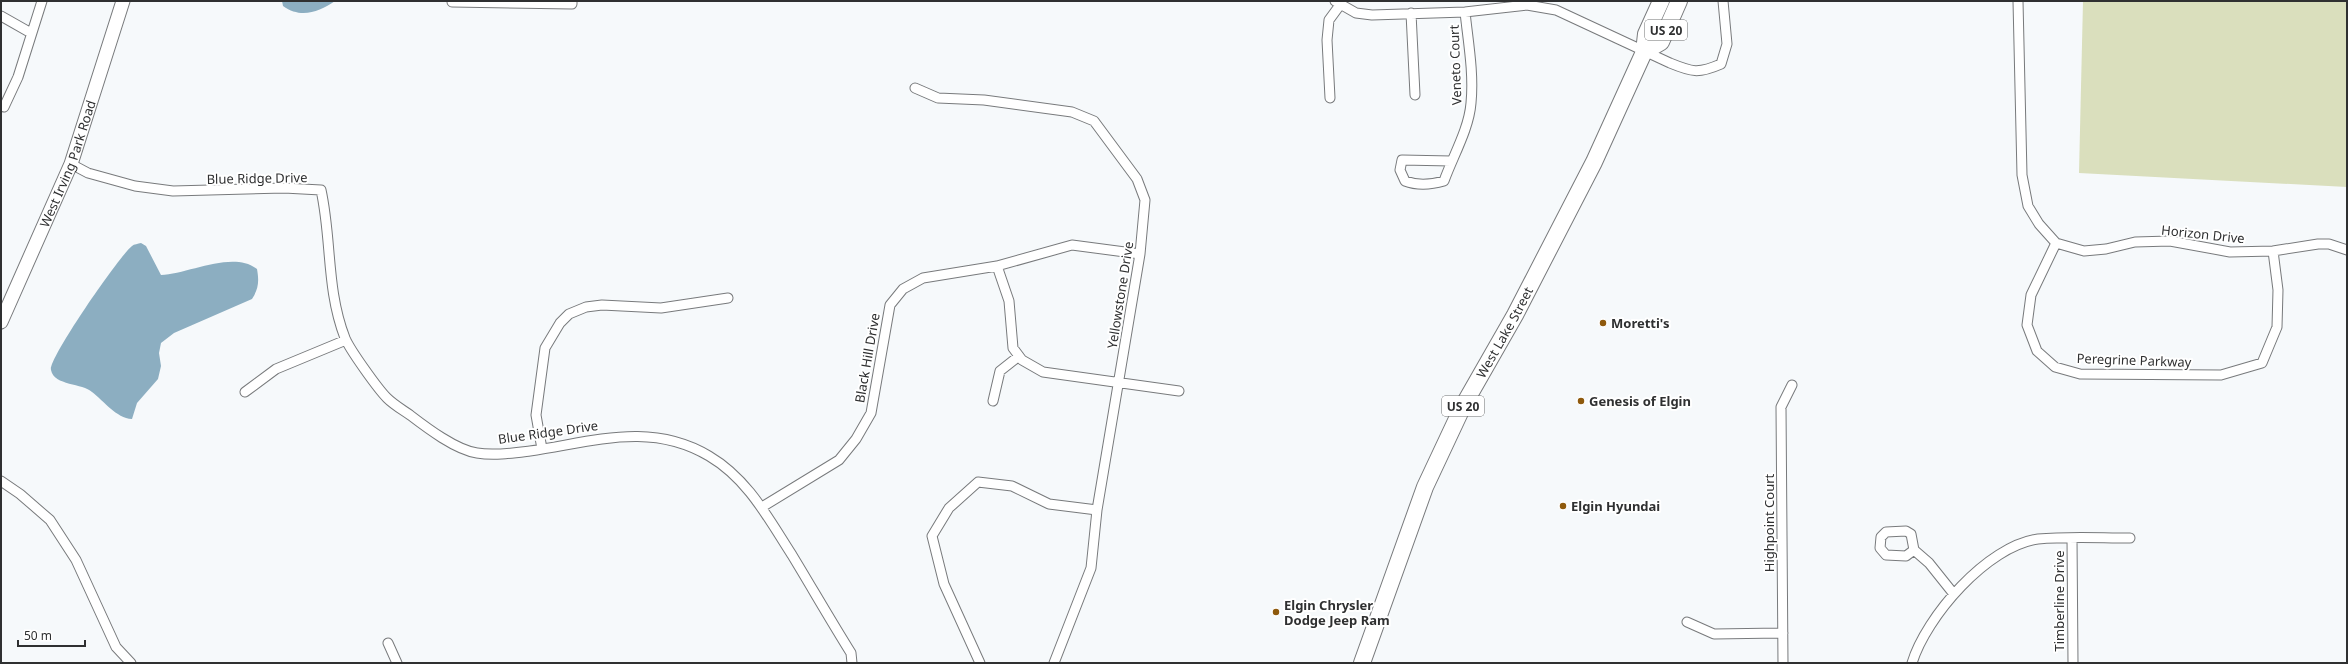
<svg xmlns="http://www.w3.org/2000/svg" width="2348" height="664" font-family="'Noto Sans',sans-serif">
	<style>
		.green { fill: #dadfbd }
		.water { fill: #8caec1 }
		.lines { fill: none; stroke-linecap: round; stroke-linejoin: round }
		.street-casing { stroke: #787a7c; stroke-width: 11 }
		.secondary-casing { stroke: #787a7c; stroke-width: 15 }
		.highway-casing { stroke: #787a7c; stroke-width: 18 }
		.street { stroke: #fff; stroke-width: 9 }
		.secondary { stroke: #fff; stroke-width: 13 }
		.highway { stroke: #fff; stroke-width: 16 }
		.poi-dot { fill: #8e590c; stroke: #fff; stroke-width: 1.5 }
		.labels { text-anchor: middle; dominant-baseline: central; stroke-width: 4; stroke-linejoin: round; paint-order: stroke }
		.shield { fill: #fff; stroke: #6d6e6f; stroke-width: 1 }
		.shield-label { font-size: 12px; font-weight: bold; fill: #2f3031 }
		.street-label { font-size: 13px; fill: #2f3031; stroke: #fff }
		.poi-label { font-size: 13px; font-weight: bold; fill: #2f3031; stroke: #fff; text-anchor: start }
	</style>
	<rect width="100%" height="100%" fill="#f6f9fb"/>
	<path class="green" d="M 2083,1 L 2347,1 L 2347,187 L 2079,173 Z"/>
	<path class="water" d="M 282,1 L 335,1 C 319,12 301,19 283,6 Z
		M 141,243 L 146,246 L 161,275 C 188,274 233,250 257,269 C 259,281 259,288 252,299 L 174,333 L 161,343 L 159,353 L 161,366 L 158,379 L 137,403 L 132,419 C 116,418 104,401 92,392 C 83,383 54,386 51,370 C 48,359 120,255 132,246 C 134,244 138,244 141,243 Z"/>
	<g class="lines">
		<g class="street-casing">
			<path id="street" d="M 1335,1 L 1356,13 L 1372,15 L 1465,12 L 1527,5 L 1556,10 L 1670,63 C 1692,72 1698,74 1721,64 L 1727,44 L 1723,1
				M 2018,1 L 2022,175 L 2028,206 L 2039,224 L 2056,243 L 2031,295 L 2027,325 L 2037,351 L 2055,367 L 2080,374 L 2221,375 L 2262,363 L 2277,327 L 2278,290 L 2273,251
				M 452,2 L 572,4 L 572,1
				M 1411,13 L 1415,95
				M 1,16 L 31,33
				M 915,88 L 938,98 L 984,100 L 1072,112 L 1094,121 L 1137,179 L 1145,200 L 1140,254 L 1097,510 L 1091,568 L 1054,663
				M 1330,98 L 1327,40 L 1329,20 L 1340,5
				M 4,107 L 18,77 L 42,1
				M 1451,161 L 1402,160 L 1400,170 L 1405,181 C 1418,186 1430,185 1444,181 C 1453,156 1469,129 1471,103 C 1474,73 1468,41 1465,12
				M 71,164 L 88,173 L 135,186 L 173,191 L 284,188 L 321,190 C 332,240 326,289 345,338 C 350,350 378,389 387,398 C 394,405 403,410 410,415 C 427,428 456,450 477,453 C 494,456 514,453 530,451 C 593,442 650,421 709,456 C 748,479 768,518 792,555 C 812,588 831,621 851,653 L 852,663
				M 2056,243 L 2084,251 L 2106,249 L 2135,242 L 2170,241 L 2230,252 L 2273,251 L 2318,244 L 2329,244 L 2347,250
				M 997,266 L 1009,301 L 1013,348 L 1022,360 L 1043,372 L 1179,391
				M 245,392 L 276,369 L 346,340
				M 993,401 L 1000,371 L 1019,356
				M 542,449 L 536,415 L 545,348 L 560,323 L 569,314 L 586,307 L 602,305 L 661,308 L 728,298
				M 1,481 L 20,494 L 50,520 L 76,560 L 116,647 L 131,663
				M 762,507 L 839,460 L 856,439 L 871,413 L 890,305 L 903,289 L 923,278 L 997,266 L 1072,245 L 1140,254
				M 2072,538 L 2073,663
				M 1914,550 L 1906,556 L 1886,555 L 1880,548 L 1881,537 L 1886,532 L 1906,531 L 1911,534 L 1914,550 L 1929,563 L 1953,593
				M 1687,622 L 1714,634 L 1783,633
				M 388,643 L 397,663
				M 980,663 L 944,584 L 932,536 L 949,508 L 978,482 L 1012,486 L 1049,504 L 1097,510
				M 1783,663 L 1781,407 L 1792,385
				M 1912,663 C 1926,617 1987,546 2038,539 C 2068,536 2100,538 2130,538"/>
		</g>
		<g class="secondary-casing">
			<g id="secondary">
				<path id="s1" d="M 1,322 L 71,164 L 123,1"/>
			</g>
		</g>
		<g class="highway-casing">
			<g id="highway">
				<path d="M 1644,52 L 1661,42 L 1679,1"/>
				<path id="s2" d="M 1362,663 L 1425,487 L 1463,406 L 1515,315 L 1594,162 L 1644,52 L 1646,34 L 1661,1"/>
			</g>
		</g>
		<use href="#street" class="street"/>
		<use href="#secondary" class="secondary"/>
		<use href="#highway" class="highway"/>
	</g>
	<g class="poi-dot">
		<circle cx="1603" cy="323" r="4"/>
		<circle cx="1581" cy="401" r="4"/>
		<circle cx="1563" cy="506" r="4"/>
		<circle cx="1276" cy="612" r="4"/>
	</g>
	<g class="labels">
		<g class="shield">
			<rect x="1645" y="20" width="42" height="20" rx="3"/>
			<rect x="1442" y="396" width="42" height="20" rx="3"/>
		</g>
		<g class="shield-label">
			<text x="1666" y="30">US 20</text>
			<text x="1463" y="406">US 20</text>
		</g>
		<g class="street-label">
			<text transform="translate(1455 65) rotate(-92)">Veneto Court</text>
			<text stroke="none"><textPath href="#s1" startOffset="172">West Irving Park Road</textPath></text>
			<text transform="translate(257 178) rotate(-1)">Blue Ridge Drive</text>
			<text transform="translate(2203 234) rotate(6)">Horizon Drive</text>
			<text transform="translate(1120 295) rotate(-81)">Yellowstone Drive</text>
			<text stroke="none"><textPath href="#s2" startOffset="361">West Lake Street</textPath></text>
			<text transform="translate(867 358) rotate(-80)">Black Hill Drive</text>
			<text transform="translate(2134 360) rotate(2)">Peregrine Parkway</text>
			<text transform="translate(548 432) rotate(-8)">Blue Ridge Drive</text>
			<text transform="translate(1769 523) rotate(-90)">Highpoint Court</text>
			<text transform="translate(2059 601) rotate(-90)">Timberline Drive</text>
		</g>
		<g class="poi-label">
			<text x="1611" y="323">Moretti's</text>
			<text x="1589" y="401">Genesis of Elgin</text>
			<text x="1571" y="506">Elgin Hyundai</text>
			<text x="1284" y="605">Elgin Chrysler<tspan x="1284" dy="15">Dodge Jeep Ram</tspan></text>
		</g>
	</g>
	<rect width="2348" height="664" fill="none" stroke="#2f3031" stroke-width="4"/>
	<path d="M18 640v6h67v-6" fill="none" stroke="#2f3031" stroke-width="2"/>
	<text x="24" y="640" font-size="12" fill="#2f3031" stroke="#ffffff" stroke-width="3" paint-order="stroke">50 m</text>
</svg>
